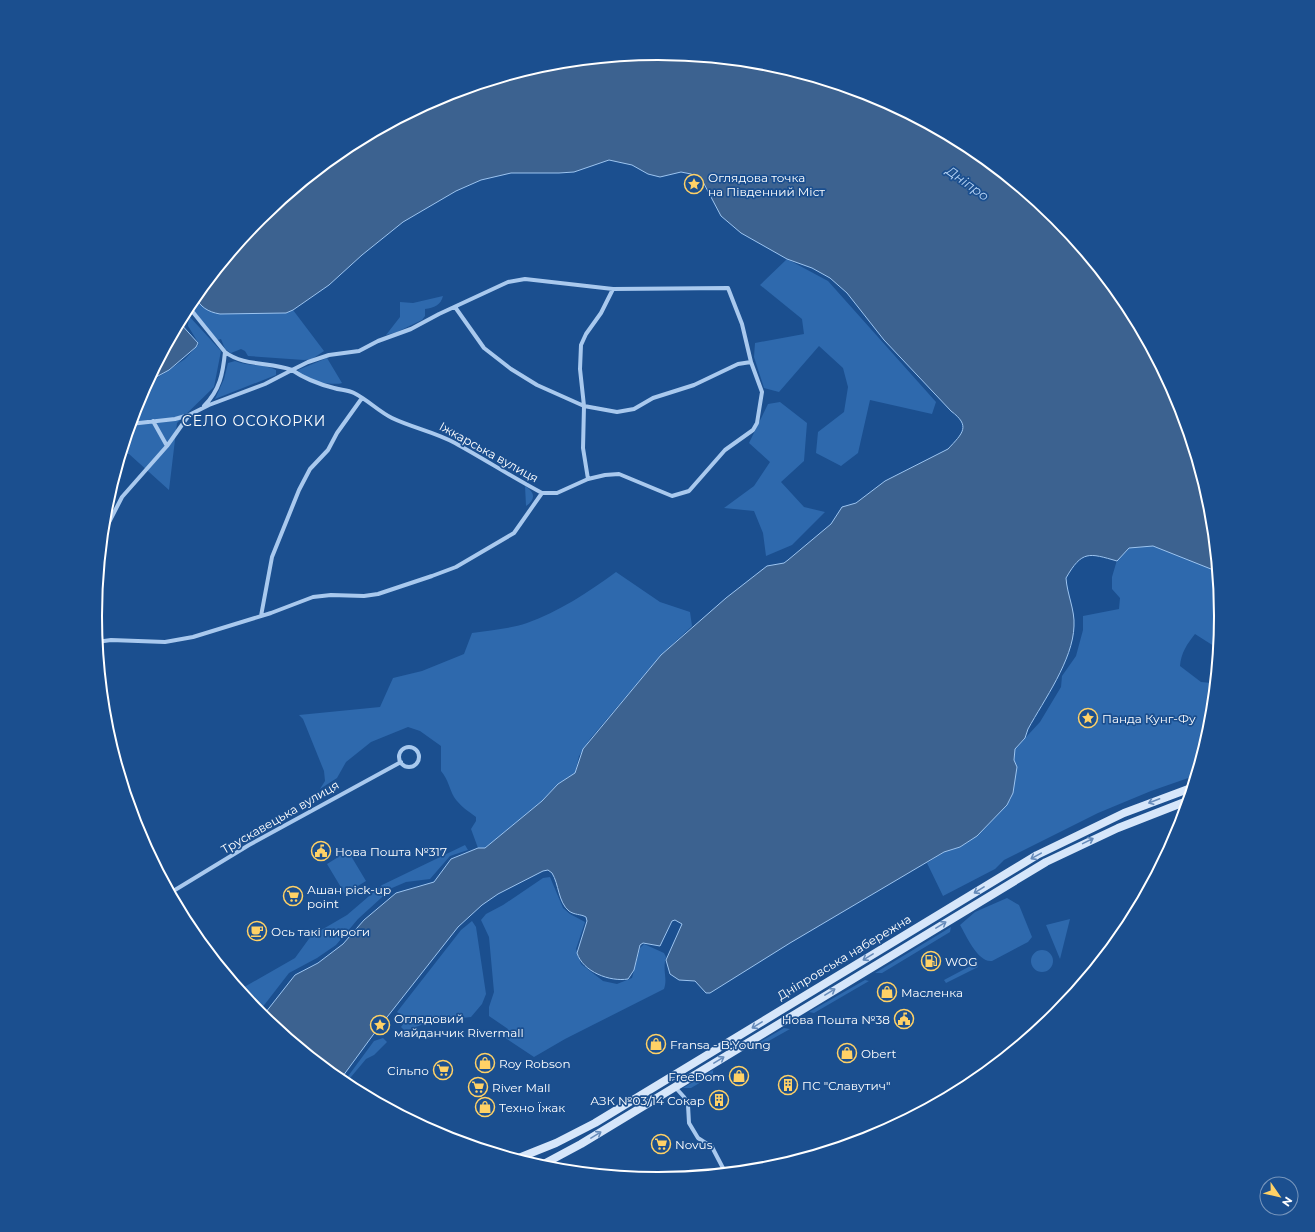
<svg xmlns="http://www.w3.org/2000/svg" width="1315" height="1232" font-family="Montserrat,sans-serif">
	<style>
		.green { fill: #2e69ad }
		.water { fill: #3c6290; stroke: #9cc4f0 }
		.lines { fill: none; stroke-linecap: round; stroke-linejoin: round }
		.street { stroke: #a9c9ee; stroke-width: 4 }
		.secondary { stroke: #d6e6fa; stroke-width: 8 }
		.oneway { stroke: #668bba }
		.labels { text-anchor: middle; dominant-baseline: central; stroke-width: 3.5; stroke-linejoin: round; paint-order: stroke }
		.poi-label { font-size: 12px; fill: #fff; stroke: #1b4f8f; text-anchor: start }
		.street-label { font-size: 12px; fill: #fff; stroke: #1b4f8f }
		.water-label { font-size: 13px; font-style: italic; fill: #b5d3f5; stroke: #1b4f8f }
		.quarter-label { font-size: 14px; letter-spacing: 1px; fill: #fff; stroke: #1b4f8f }
		.rim { fill: none; stroke: #fff; stroke-width: 2 }
	</style>
	<rect width="100%" height="100%" fill="#1b4f8f"/>
	<path class="green" d="M 787,259 L 828,281 L 936,402 L 932,414 L 870,400 L 858,453 L 841,466 L 816,453 L 818,432 L 844,412 L 848,387 L 843,368 L 819,346 L 779,392 L 764,388 L 754,357 L 755,343 L 804,334 L 802,319 L 760,285 Z
		M 195,296 L 198,302 L 220,314 L 286,313 L 293,310 L 324,351 L 312,359 L 304,360 L 248,356 L 245,351 L 241,349 L 231,353 L 225,349 L 221,339 L 217,340 L 189,304 Z
		M 443,296 C 441,305 434,308 425,309 L 425,316 L 422,320 L 397,332 L 386,335 L 400,317 L 400,302 L 413,303 Z
		M 189,316 L 221,351 L 214,387 L 177,423 L 169,490 L 129,454 L 122,453 L 137,400 L 145,386 L 185,359 L 199,344 L 188,326 Z
		M 327,358 L 342,383 C 331,386 304,381 298,370 Z
		M 235,361 C 248,367 263,363 276,370 L 276,375 L 215,399 L 224,379 L 228,363 Z
		M 780,402 L 807,423 L 804,461 L 781,482 L 804,507 L 825,512 L 792,545 L 766,556 L 763,533 L 754,511 L 724,508 L 754,486 L 770,462 L 749,443 L 768,404 Z
		M 525,486 C 535,492 536,499 526,506 Z
		M 1213,536 L 1220,616 L 1217,648 L 1195,634 C 1187,644 1181,653 1180,666 L 1201,682 L 1212,683 L 1214,678 L 1210,726 L 1194,776 L 1151,791 L 1098,813 L 1004,860 L 995,869 L 943,896 L 927,863 L 944,852 L 960,847 L 977,836 L 1011,799 L 1017,767 L 1014,760 L 1015,749 L 1040,722 L 1061,687 L 1062,676 L 1076,656 L 1083,630 L 1083,616 L 1119,609 L 1120,598 L 1112,589 L 1112,577 L 1117,560 L 1106,537 Z
		M 616,572 L 660,602 L 690,612 L 692,626 L 661,655 L 590,739 L 579,756 L 575,773 L 558,784 L 542,801 L 485,848 L 478,848 L 471,829 L 476,821 L 476,817 C 468,811 460,806 454,797 C 449,788 449,781 441,771 L 441,746 L 420,731 L 408,727 L 371,742 L 346,762 L 337,778 L 320,789 L 325,781 L 324,771 L 303,719 L 299,715 L 380,707 L 393,678 L 422,671 L 464,654 L 472,633 C 490,630 510,629 527,623 C 558,612 589,592 616,572 Z
		M 465,845 L 468,850 L 450,856 L 430,879 L 406,882 L 392,888 L 358,919 L 336,945 L 317,958 L 289,973 L 258,1013 L 239,990 L 295,958 L 311,936 L 347,915 L 382,885 Z
		M 348,851 L 366,881 L 345,894 L 327,864 Z
		M 550,877 L 563,908 L 570,914 L 585,922 L 576,949 L 581,964 L 603,981 L 617,984 L 632,978 L 640,948 L 644,944 L 664,953 L 666,957 C 662,971 668,978 664,989 L 565,1039 L 534,1057 L 504,1037 L 508,1029 L 489,1016 L 489,1007 L 494,992 L 489,937 L 481,920 L 486,914 L 503,905 L 543,878 Z
		M 1007,898 L 1019,905 L 1032,937 L 1028,942 L 992,961 C 978,963 966,935 960,925 L 975,912 Z
		M 1070,919 L 1060,959 L 1046,925 Z
		M 472,921 L 476,927 L 486,994 L 482,1004 L 471,1017 L 432,1021 L 405,1031 L 401,1027 L 407,1019 L 397,1012 L 461,930 Z
		M 951,927 L 950,932 L 882,973 L 875,973 Z
		M1031 961a11 11 0 1 1 22 0a11 11 0 1 1-22 0Z
		M 976,963 L 978,967 L 946,983 L 944,980 Z
		M 865,980 L 869,981 L 814,1013 L 809,1012 Z
		M 784,1028 L 790,1029 L 751,1051 L 751,1047 Z
		M 383,1038 L 387,1042 L 374,1055 L 366,1059 L 346,1083 L 346,1079 L 374,1041 Z
		M 713,1070 L 713,1075 L 691,1088 L 683,1088 Z"/>
	<path class="water" d="M 658,53 L 768,64 L 873,96 L 970,148 L 1056,218 L 1126,303 L 1178,401 L 1210,506 L 1216,571 L 1153,546 L 1129,548 L 1117,561 C 1089,553 1082,550 1066,578 C 1067,594 1075,610 1074,626 C 1073,660 1044,700 1028,729 L 1025,738 L 1015,749 L 1014,760 L 1017,767 L 1013,793 L 1007,805 L 977,836 L 960,847 L 944,852 L 790,943 L 710,993 L 706,993 L 695,981 L 679,980 L 670,974 L 666,960 L 682,924 L 675,920 L 672,921 L 660,946 L 643,943 L 640,945 L 634,970 L 628,979 C 610,982 583,972 577,953 L 587,921 L 586,917 C 581,914 574,915 569,911 C 558,902 559,884 552,873 L 548,870 L 543,871 L 498,894 L 482,905 L 458,927 L 373,1035 L 340,1080 L 262,1017 L 295,975 L 318,963 L 343,944 L 364,920 L 396,893 L 434,882 L 451,859 L 478,848 L 485,848 L 542,801 L 558,784 L 575,773 L 583,749 L 661,655 L 726,598 L 767,566 L 784,563 L 788,560 L 831,524 L 842,507 L 856,503 L 885,481 L 948,449 C 963,433 971,426 951,411 L 884,340 L 847,293 L 830,278 L 812,268 L 787,259 L 741,233 L 721,216 L 702,180 L 691,174 L 681,172 L 660,177 L 648,174 L 632,165 L 609,160 L 574,172 L 559,173 L 511,173 L 481,180 L 456,191 L 403,222 L 362,255 L 329,285 L 293,310 L 286,313 L 220,314 C 208,312 200,307 195,296 L 260,218 L 345,148 L 442,96 L 548,64 Z
		M 179,322 L 198,343 L 196,347 L 169,370 L 147,382 Z"/>
	<g class="lines">
		<path class="street" d="M 188,306 L 225,352 C 223,373 220,390 204,406
			M 455,307 L 484,348 L 511,369 L 537,385 L 584,406 L 617,412 L 634,409 L 653,398 L 694,385 L 738,364 L 751,362
			M 225,352 C 243,366 270,362 292,370 L 308,362 L 329,355 L 359,351 L 378,341 L 411,329 L 439,314 L 508,282 L 525,279 L 613,289 L 728,288 L 742,324 L 751,362 L 762,392 L 757,423 L 753,430 L 725,450 L 689,491 L 672,496 L 619,474 L 605,475 L 588,479 L 583,448 L 584,406 L 580,369 L 581,345 L 586,334 L 601,313 L 613,289
			M 153,421 L 167,446
			M 130,424 L 175,419 L 189,415 L 209,405 L 265,384 L 292,370 C 305,379 318,384 334,388 C 340,390 348,390 354,393 C 368,400 378,411 392,418 C 413,428 435,432 455,443 C 484,459 512,477 542,493
			M 102,536 L 122,497 L 167,446 L 189,415
			M 261,616 L 272,557 L 299,490 L 310,469 L 328,450 L 337,433 L 362,398
			M 97,642 L 111,640 L 165,642 L 193,637 L 271,613 L 313,597 L 331,595 L 364,596 L 378,594 L 432,576 L 456,567 L 514,533 L 542,493 L 557,493 L 588,479
			M399 757a10 10 0 1 1 20 0a10 10 0 1 1-20 0Z
			M 170,893 L 249,845 L 401,762
			M 675,1087 L 684,1097 L 688,1105 L 689,1123 L 698,1138 L 712,1147 L 725,1172"/>
		<path class="secondary" d="M 516,1159 L 556,1143 L 595,1123 L 1037,855 L 1124,813 L 1191,788
			M 540,1166 L 581,1144 L 1046,862 L 1118,828 L 1187,801"/>
	</g>
	<defs><path id="oneway-shaft" d="M-6 0H5M1.5-3L5.5 0L1.5 3" fill="none" stroke-width="1.6" stroke-linecap="round" stroke-linejoin="round"/></defs>
	<g class="oneway">
		<use href="#oneway-shaft" transform="translate(1154 801) rotate(159)"/>
		<use href="#oneway-shaft" transform="translate(1088 841) rotate(-26)"/>
		<use href="#oneway-shaft" transform="translate(1036 856) rotate(151)"/>
		<use href="#oneway-shaft" transform="translate(979 890) rotate(148)"/>
		<use href="#oneway-shaft" transform="translate(941 925) rotate(-31)"/>
		<use href="#oneway-shaft" transform="translate(868 957) rotate(149)"/>
		<use href="#oneway-shaft" transform="translate(830 992) rotate(-31)"/>
		<use href="#oneway-shaft" transform="translate(757 1025) rotate(149)"/>
		<use href="#oneway-shaft" transform="translate(719 1060) rotate(-31)"/>
		<use href="#oneway-shaft" transform="translate(596 1135) rotate(-31)"/>
	</g>
	<defs>
		<g id="sight-ring" transform="scale(1)"><circle r="9.5" fill="#1b4f8f" stroke="#ffd166" stroke-width="1.5"/><path d="M0-6L1.8-2.2L6-1.7L2.9 1.2L3.7 5.4L0 3.3L-3.7 5.4L-2.9 1.2L-6-1.7L-1.8-2.2Z" fill="#ffd166"/></g>
		<g id="civic-ring" transform="scale(1)"><circle r="9.5" fill="#1b4f8f" stroke="#ffd166" stroke-width="1.5"/><path d="M-.6-6.5H3V-4.5H.6V-3L4-1V1h2V6H-6V1h2V-1L-.6-3ZM-1.2 2.5V6h2.4V2.5Z" fill="#ffd166"/></g>
		<g id="supermarket-ring" transform="scale(1)"><circle r="9.5" fill="#1b4f8f" stroke="#ffd166" stroke-width="1.5"/><path d="M-6-5.5h2.5l.6 2H6L4.5 2H-2.5L-4.4-4H-6ZM-1.5 3.2a1.3 1.3 0 1 0 .1 0ZM3 3.2a1.3 1.3 0 1 0 .1 0Z" fill="#ffd166"/></g>
		<g id="cafe-ring" transform="scale(1)"><circle r="9.5" fill="#1b4f8f" stroke="#ffd166" stroke-width="1.5"/><path d="M-5.5-4.5H6V0H3Q3 3.5 0 3.5H-2.5Q-5.5 3.5-5.5 0ZM3-3.2v2h1.7v-2ZM-6 4.5H4V6H-6Z" fill="#ffd166"/></g>
		<g id="fuel-ring" transform="scale(1)"><circle r="9.5" fill="#1b4f8f" stroke="#ffd166" stroke-width="1.5"/><path d="M-5.5-6h7V0h2V4h1.3V-2.5L3-4.5l.8-.8L6-3V5H2.5V1h-1V6h-7ZM-4.2-4.7v3.2H.2V-4.7Z" fill="#ffd166"/></g>
		<g id="shop-ring" transform="scale(1)"><circle r="9.5" fill="#1b4f8f" stroke="#ffd166" stroke-width="1.5"/><path d="M-5-2.5h2.3a2.7 3.5 0 0 1 5.4 0H5L5.5 6h-11ZM-1.5-2.5h3a1.5 2.3 0 0 0-3 0Z" fill="#ffd166"/></g>
		<g id="building-ring" transform="scale(1)"><circle r="9.5" fill="#1b4f8f" stroke="#ffd166" stroke-width="1.5"/><path d="M-4-6H4V6H1V3H-1V6H-4ZM-2.5-4.3h1.7v1.8h-1.7ZM.8-4.3h1.7v1.8H.8ZM-2.5-1h1.7V.8h-1.7ZM.8-1h1.7V.8H.8Z" fill="#ffd166"/></g>
	</defs>
	<g fill-rule="evenodd">
		<use href="#sight-ring" x="694" y="184"/>
		<use href="#sight-ring" x="1088" y="718"/>
		<use href="#civic-ring" x="321" y="851"/>
		<use href="#supermarket-ring" x="293" y="896"/>
		<use href="#cafe-ring" x="257" y="931"/>
		<use href="#fuel-ring" x="931" y="961"/>
		<use href="#shop-ring" x="887" y="992"/>
		<use href="#civic-ring" x="904" y="1019"/>
		<use href="#sight-ring" x="380" y="1025"/>
		<use href="#shop-ring" x="656" y="1044"/>
		<use href="#shop-ring" x="847" y="1053"/>
		<use href="#shop-ring" x="485" y="1063"/>
		<use href="#supermarket-ring" x="443" y="1070"/>
		<use href="#shop-ring" x="739" y="1076"/>
		<use href="#building-ring" x="788" y="1085"/>
		<use href="#supermarket-ring" x="478" y="1087"/>
		<use href="#building-ring" x="719" y="1100"/>
		<use href="#shop-ring" x="485" y="1107"/>
		<use href="#supermarket-ring" x="661" y="1144"/>
	</g>
	<g class="labels">
		<g class="poi-label">
			<text x="708" y="177">Оглядова точка<tspan x="708" dy="14">на Південний Міст</tspan></text>
			<text x="1102" y="718">Панда Кунг-Фу</text>
			<text x="335" y="851">Нова Пошта №317</text>
			<text x="307" y="889">Ашан pick-up<tspan x="307" dy="14">point</tspan></text>
			<text x="271" y="931">Ось такі пироги</text>
			<text x="945" y="961">WOG</text>
			<text x="901" y="992">Масленка</text>
			<text x="394" y="1018">Оглядовий<tspan x="394" dy="14">майданчик Rivermall</tspan></text>
			<text x="890" y="1019" text-anchor="end">Нова Пошта №38</text>
			<text x="670" y="1044">Fransa - B.Young</text>
			<text x="861" y="1053">Obert</text>
			<text x="499" y="1063">Roy Robson</text>
			<text x="429" y="1070" text-anchor="end">Сільпо</text>
			<text x="725" y="1076" text-anchor="end">FreeDom</text>
			<text x="802" y="1085">ПС "Славутич"</text>
			<text x="492" y="1087">River Mall</text>
			<text x="705" y="1100" text-anchor="end">АЗК №03/14 Сокар</text>
			<text x="499" y="1107">Техно Їжак</text>
			<text x="675" y="1144">Novus</text>
		</g>
		<g class="street-label">
			<text transform="translate(489 452) rotate(29)">Іжкарська вулиця</text>
			<text transform="translate(280 817) rotate(-30)">Трускавецька вулиця</text>
			<text transform="translate(844 957) rotate(-31)">Дніпровська набережна</text>
		</g>
		<g class="water-label">
			<text transform="translate(968 183) rotate(36)">Дніпро</text>
		</g>
		<g class="quarter-label">
			<text x="254" y="421">СЕЛО ОСОКОРКИ</text>
		</g>
	</g>
	<path d="M0 0H1315V1232H0ZM102 616a556 556 0 1 1 1112 0a556 556 0 1 1-1112 0Z" fill="#1b4f8f" fill-rule="evenodd"/>
	<path class="rim" d="M102 616a556 556 0 1 1 1112 0a556 556 0 1 1-1112 0Z"/>
	<g transform="translate(1279 1196) rotate(124)"><circle r="19" fill="#1b4f8f" stroke="#7695bc"/>
	<path d="M0-3L7 15L0 10L-7 15Z" fill="#ffd166"/>
	<text y="-6" font-size="11" font-weight="bold" text-anchor="middle" fill="#ffffff">N</text>
	</g>
</svg>
